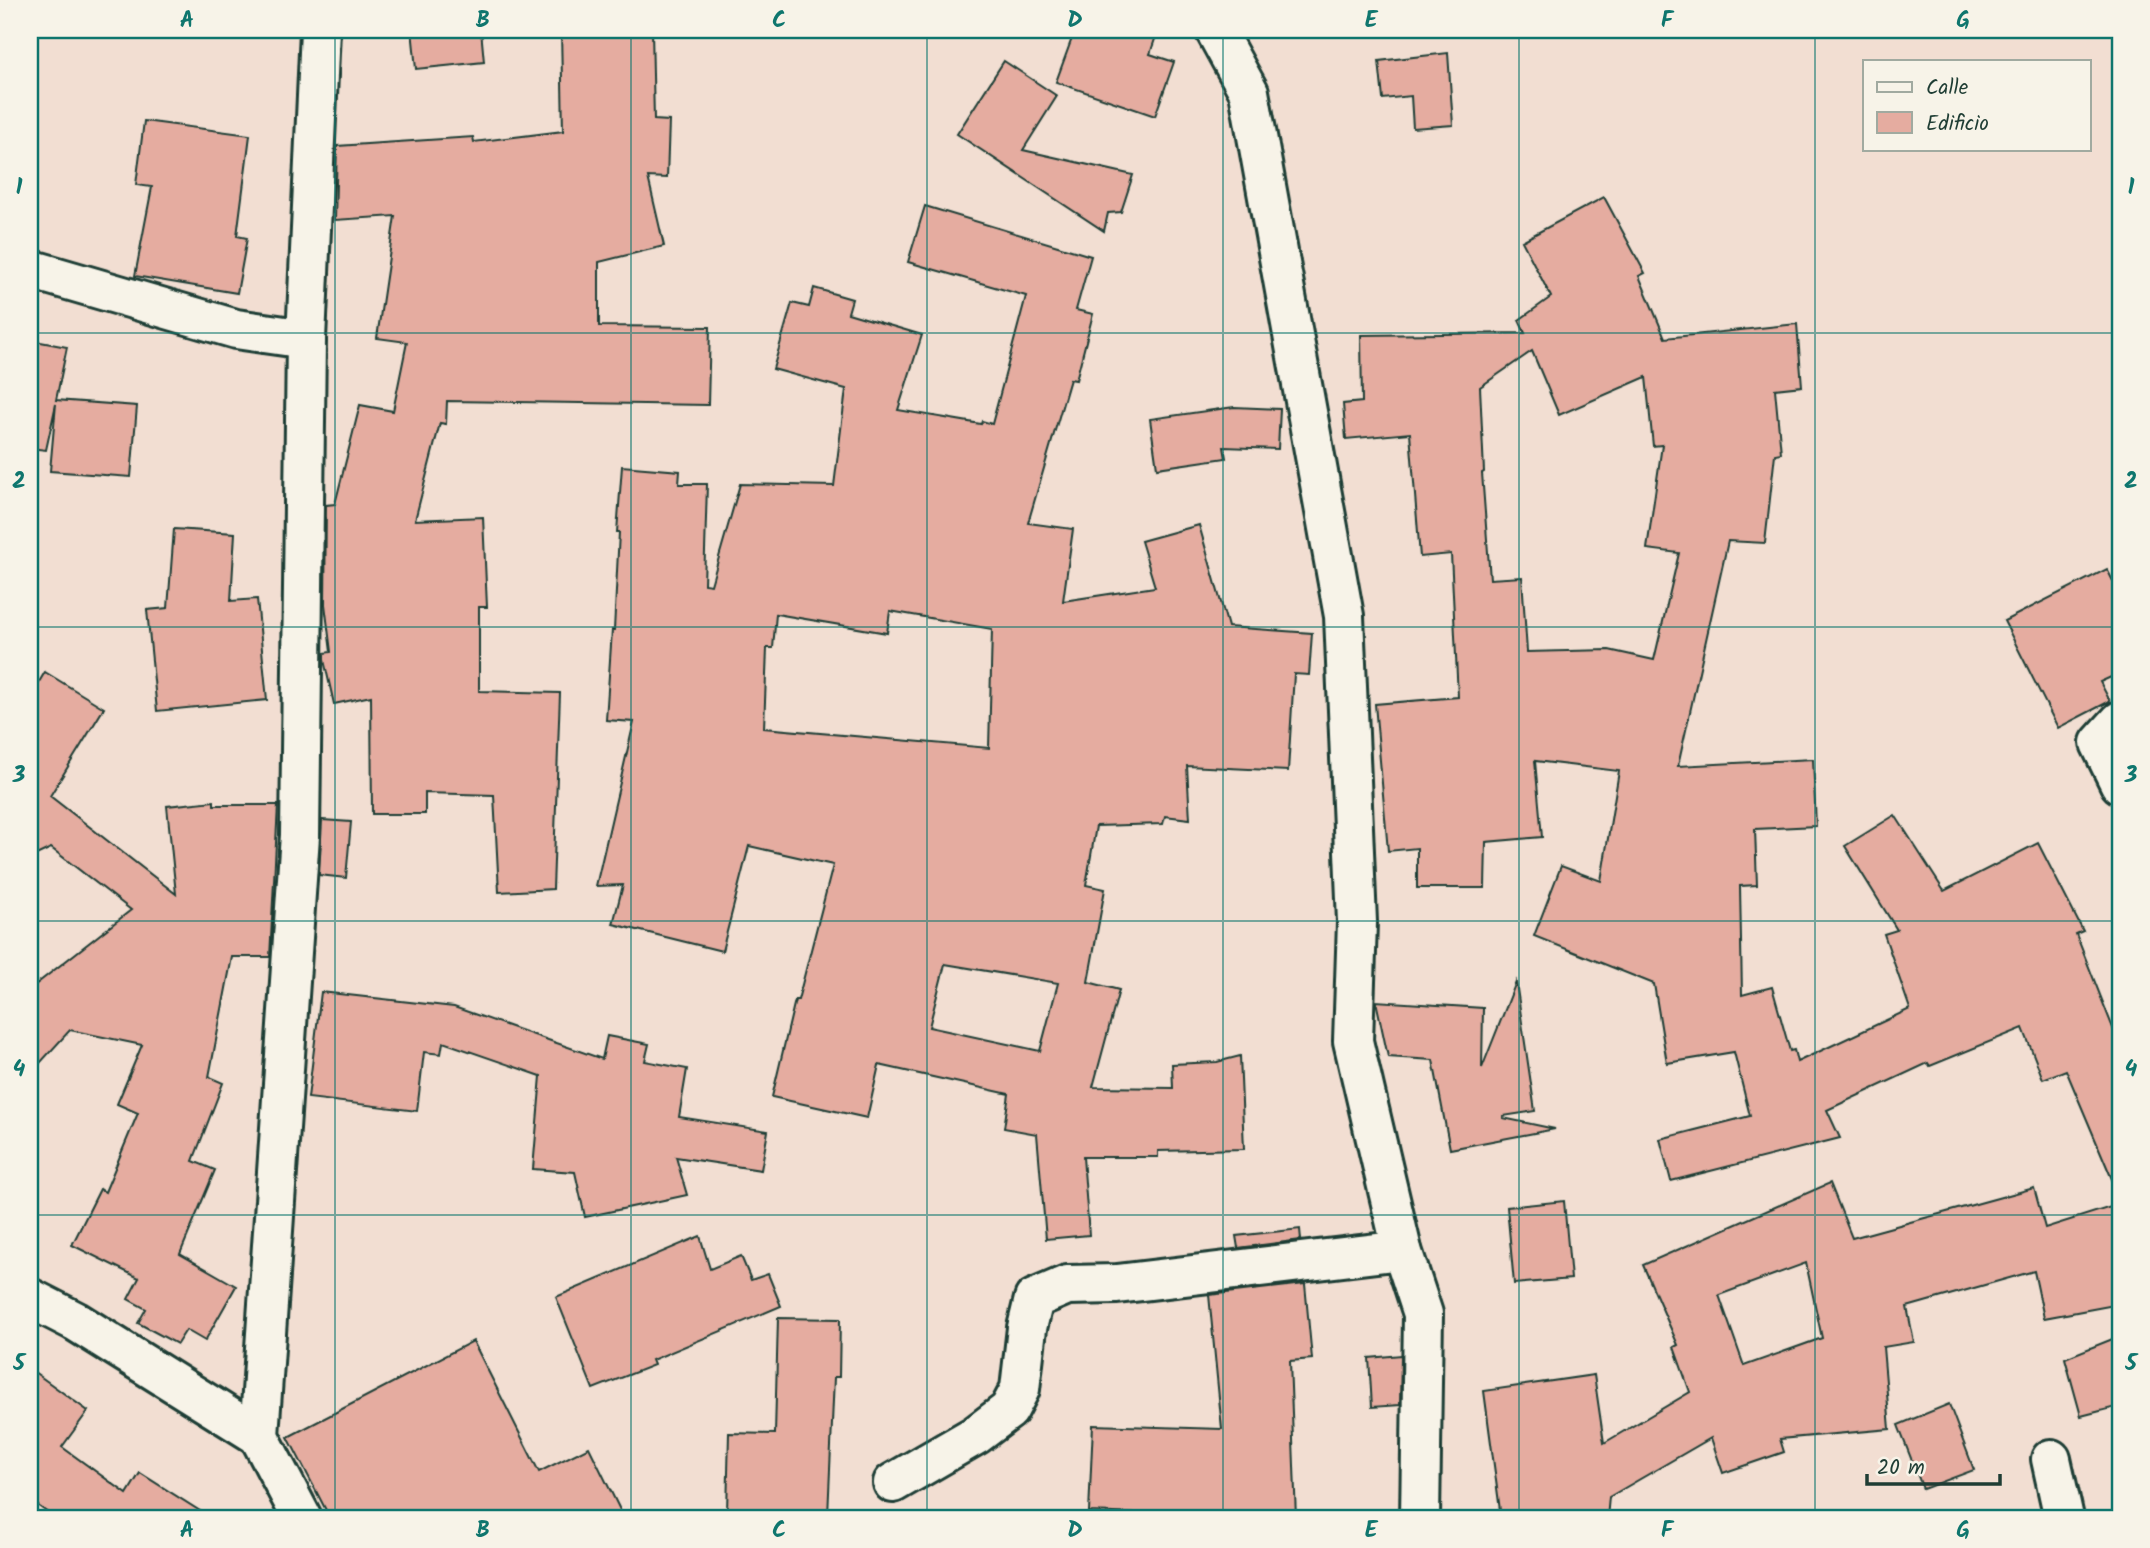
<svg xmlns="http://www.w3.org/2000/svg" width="2150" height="1548" font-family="Kalam,sans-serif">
<rect width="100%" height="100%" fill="#f2ded2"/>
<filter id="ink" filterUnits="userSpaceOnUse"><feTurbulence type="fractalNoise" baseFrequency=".0143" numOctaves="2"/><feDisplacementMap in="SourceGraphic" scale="14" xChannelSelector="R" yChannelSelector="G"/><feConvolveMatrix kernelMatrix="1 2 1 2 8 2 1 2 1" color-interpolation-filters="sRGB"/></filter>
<g filter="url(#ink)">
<g fill="#e5aca0" stroke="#1f3d34" stroke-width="2" fill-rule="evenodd">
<path d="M412 30H481L484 62 416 69Z"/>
<path d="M561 30H652L654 120 669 121 667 178 648 177 664 246 599 262V326L710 327 708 405 447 401 446 424 440 423 415 520 483 517 487 607H479V691L560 693 553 889 499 892 494 795 425 793V814H372L371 696 334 704 324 660V653L331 652 325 604 326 505 335 504 360 405 393 411 407 342 377 338 395 216 335 220 337 146 473 137 474 142 563 131Z"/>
<path d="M1075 30H1158L1150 54 1174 62 1155 116 1056 82Z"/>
<path d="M1448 53 1453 125 1413 128 1411 96 1383 99 1379 61Z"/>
<path d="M1004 61 1057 96 1023 150 1133 175 1121 212 1108 213 1104 231 957 134Z"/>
<path d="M144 121 250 135 237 236 247 238 237 293 135 276 152 187 136 185Z"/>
<path d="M1604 197 1645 273 1639 276 1665 338 1797 324 1802 386 1775 389 1781 453 1775 454 1765 543 1728 541 1678 766 1813 759 1816 826 1755 829 1757 885 1740 886 1742 995 1772 987 1790 1051 1794 1050 1797 1062 1910 1009 1884 934 1897 930 1845 846 1895 815 1944 891 2038 843 2083 931 2076 934 2120 1046V1198L2066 1070 2043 1079 2023 1028 1930 1066 1928 1063 1827 1110 1840 1138 1671 1181 1660 1139 1750 1116 1734 1052 1667 1063 1654 984 1534 936 1561 866 1601 881 1619 771 1535 761 1542 837 1486 842 1485 888H1417V848L1388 851 1375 704 1458 697 1451 554 1420 557 1410 433 1346 439 1343 404 1362 402 1361 335 1525 333 1519 320 1551 297 1522 241ZM1532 351 1559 415 1646 377 1653 446 1662 445 1647 549 1679 553 1654 660 1609 650 1527 652 1522 577 1490 579 1482 473 1484 472 1480 387Z"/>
<path d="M925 206 1091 256 1076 310 1093 314 1076 380 1070 379 1028 523 1073 529 1063 601 1155 587 1141 541 1199 525 1228 627 1312 633 1309 675 1294 674 1288 771 1187 766 1190 819 1165 816 1163 824 1096 826 1086 885 1105 889 1088 982 1119 990 1093 1087 1173 1088 1172 1064 1217 1062 1240 1056 1244 1149 1158 1151V1157H1083L1089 1235 1046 1239 1037 1134 1004 1128 1009 1094 879 1065 867 1118 772 1097 795 1000H798L833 865 749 846 722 951 613 924 623 885 596 886 634 722 606 720 612 630H614L619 532H617L622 466 680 471 679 484H707L704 584 711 585 740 484 834 486 846 389 773 369 792 303 809 307 814 288 852 299 848 313 922 335 898 410 981 424 982 421 992 424 1026 296 908 262ZM890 611 992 629 989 748 764 728 767 648H773L776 614 887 633ZM945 964 1058 983 1040 1051 929 1027Z"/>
<path d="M30 340 67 347 56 400 137 406 131 477 50 471 56 404 46 450 30 448Z"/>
<path d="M1234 407 1280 409 1278 449 1224 447 1226 458 1157 468 1150 419Z"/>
<path d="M174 529 235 533 231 601 257 599 267 700 157 711 147 610 168 608Z"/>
<path d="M2107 569 2120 595V673L2100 682 2110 701 2058 728 2004 621Z"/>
<path d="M45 672 104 708 50 796 176 894 167 806 214 801V805H278L270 957H232L209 1077 223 1083 193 1161 215 1170 180 1254 236 1286 205 1341 186 1330 177 1344 138 1323 146 1309 128 1299 139 1278 72 1245 100 1189 105 1192 138 1113 117 1104 142 1045 70 1030 30 1074V989L131 910 51 848 30 858V697Z"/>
<path d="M322 820 351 822 346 878 319 875Z"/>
<path d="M1516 982 1535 1111 1503 1116V1118L1555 1129 1450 1149 1433 1060 1388 1057 1376 1001 1483 1008 1482 1068Z"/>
<path d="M321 992 454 1007 602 1059 607 1036 649 1044 645 1061 687 1069 679 1117 768 1131 761 1170 676 1157 687 1195 585 1217 575 1172 533 1169 541 1076 443 1042 441 1054 424 1052 417 1111 308 1098Z"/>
<path d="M1830 1183 1852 1238 2034 1188 2045 1228 2120 1204V1304L2044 1318 2034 1271 1907 1307 1914 1342 1883 1347 1890 1429 1780 1439 1784 1452 1723 1473 1711 1438 1609 1497 1607 1518H1501L1484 1391 1594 1375 1604 1443 1690 1392 1674 1347 1678 1345 1643 1265ZM1806 1263 1822 1338 1744 1366 1719 1295Z"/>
<path d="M1564 1201 1571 1279 1514 1284 1507 1207Z"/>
<path d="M1300 1229 1301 1240 1238 1248 1236 1236Z"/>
<path d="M700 1236 710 1269 741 1256 751 1280 768 1274 781 1306 652 1360 654 1365 593 1389 556 1297Z"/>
<path d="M1305 1284 1312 1359 1290 1361 1296 1518H1189V1516L1089 1512 1093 1425 1222 1429 1209 1295Z"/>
<path d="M778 1318 840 1319 839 1377H834L828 1516 727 1512 729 1433 775 1434Z"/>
<path d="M2120 1336V1406L2081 1416 2065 1358Z"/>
<path d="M473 1341 539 1472 589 1447 624 1518H330L288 1437Z"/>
<path d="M1401 1355 1400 1405 1372 1407 1369 1358Z"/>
<path d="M30 1369 88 1411 62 1447 127 1494 140 1473 211 1518H55L30 1500Z"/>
<path d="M1949 1404 1974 1470 1923 1489 1898 1425Z"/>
</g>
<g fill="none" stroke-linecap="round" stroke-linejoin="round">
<g stroke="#1f3d34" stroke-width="44">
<g id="minor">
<path d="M1215 30 1249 92 1344 616 1357 922 1353 1041 1402 1250 1423 1314 1420 1518"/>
<path d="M30 269 236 329 306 339"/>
<path d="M2120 721 2100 743 2120 784"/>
<path d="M30 1298 75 1321 259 1436"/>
<path d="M2051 1459 2064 1518"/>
<path d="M893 1483 976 1435 1009 1410 1020 1389 1027 1328 1034 1299 1067 1285 1117 1284 1402 1250"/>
<path d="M302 1518 259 1436 300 835 306 339 320 30"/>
</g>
</g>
<use href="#minor" stroke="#f7f3e8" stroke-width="38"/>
</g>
</g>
<path fill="none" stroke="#0f766e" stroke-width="2" stroke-opacity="0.55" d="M335 30V1518M631 30V1518M927 30V1518M1223 30V1518M1519 30V1518M1815 30V1518M30 333H2120M30 627H2120M30 921H2120M30 1215H2120"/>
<rect width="2150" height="1548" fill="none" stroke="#f7f3e8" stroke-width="77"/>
<rect x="1863" y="60" width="228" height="91" fill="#f7f3e8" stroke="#a1aaa0" stroke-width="2"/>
<rect x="1877" y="82" width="35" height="10" fill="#f7f3e8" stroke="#a1aaa0" stroke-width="2"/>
<text x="1926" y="94" font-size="21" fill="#1f3d34">Calle</text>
<rect x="1877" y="112" width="35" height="21" fill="#e5aca0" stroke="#a1aaa0" stroke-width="2"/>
<text x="1926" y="130" font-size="21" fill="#1f3d34">Edificio</text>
<path d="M1867 1474v10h133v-10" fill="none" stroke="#1f3d34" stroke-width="3.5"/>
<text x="1877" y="1474" font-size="21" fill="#1f3d34" stroke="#f7f3e8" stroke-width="5" paint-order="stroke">20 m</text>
<rect x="38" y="38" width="2074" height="1472" fill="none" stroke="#0f766e" stroke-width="2.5"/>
<g font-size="23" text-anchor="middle" font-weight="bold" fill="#0f766e">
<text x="187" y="27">A</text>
<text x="483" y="27">B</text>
<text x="779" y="27">C</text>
<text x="1075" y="27">D</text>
<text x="1371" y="27">E</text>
<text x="1667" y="27">F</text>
<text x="1963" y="27">G</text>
<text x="19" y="194">1</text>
<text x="2131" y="194">1</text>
<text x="19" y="488">2</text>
<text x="2131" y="488">2</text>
<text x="19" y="782">3</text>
<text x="2131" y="782">3</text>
<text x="19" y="1076">4</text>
<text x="2131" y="1076">4</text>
<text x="19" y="1370">5</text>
<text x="2131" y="1370">5</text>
<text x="187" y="1537">A</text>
<text x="483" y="1537">B</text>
<text x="779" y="1537">C</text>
<text x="1075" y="1537">D</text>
<text x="1371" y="1537">E</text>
<text x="1667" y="1537">F</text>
<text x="1963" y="1537">G</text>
</g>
</svg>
